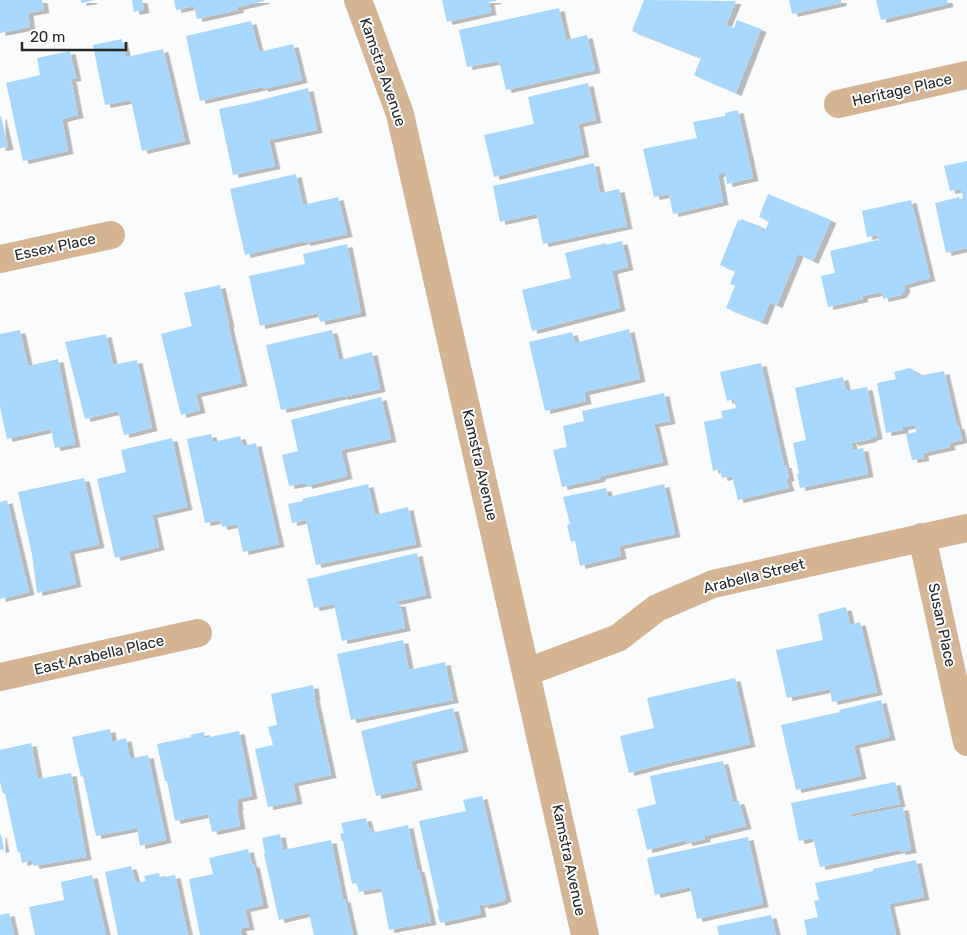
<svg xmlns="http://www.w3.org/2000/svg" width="967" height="935" font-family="Rubik,sans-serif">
<defs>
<filter id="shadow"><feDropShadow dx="5.5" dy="3" stdDeviation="0" flood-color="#0004"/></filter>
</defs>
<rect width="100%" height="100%" fill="#fafbfc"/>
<g fill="#a7d7fc" filter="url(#shadow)">
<path d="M0 0H42L44 10 28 13 30 27 0 33Z"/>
<path d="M81 0H92V1L81 3Z"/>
<path d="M132 0H142L144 10 134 12Z"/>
<path d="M174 0H264V1L238 7V10L197 19 194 6 176 10Z"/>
<path d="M442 0H496V1L489 2 491 12 447 22Z"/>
<path d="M644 0 736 1 726 25 734 28 737 20 761 29 736 93 694 75 701 58 632 31Z"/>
<path d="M789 0H841V3L792 14Z"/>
<path d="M876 0H947L948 4 881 20Z"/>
<path d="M559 8 566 40 587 35 595 70 506 90 499 61 467 67 459 30Z"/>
<path d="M251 21 259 52 293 44 302 80 263 89 262 87 200 101 186 36Z"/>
<path d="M122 39 126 57 163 49 185 141 142 151 131 100 105 105 93 45Z"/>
<path d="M70 51 76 78 71 79 78 115 62 119 68 151 23 161 6 83 40 75 37 58Z"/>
<path d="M588 83 596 120 578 124 584 154 494 177 484 135 534 124 528 97Z"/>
<path d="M308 88 317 130 269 140 275 166 233 175 219 109 253 102Z"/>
<path d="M738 110 753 178 727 184 725 172 718 174 723 202 673 214 669 194 654 197 643 149 697 138 693 122 725 116V113Z"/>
<path d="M1 116 8 147 0 148V117Z"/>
<path d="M967 161V248L946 253 935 203 959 197 960 199 963 198 961 189 950 191 944 166Z"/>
<path d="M594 163 600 193 619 189 627 226 543 244 537 214 500 222 493 186Z"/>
<path d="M296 174 303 205 338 197 347 234 305 243V241L245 255 230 189Z"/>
<path d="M768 194 831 220 813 261 798 254 777 305 770 302 762 322 726 308 735 286 730 284 735 271 720 265 738 220 740 221 741 219 762 227 761 230 765 231 769 221 759 217Z"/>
<path d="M911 200 930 278 904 285 905 289 901 295 883 299 882 292 862 296 863 299 828 307 821 276 835 273 830 251 877 240 879 241 877 235 867 237 862 211Z"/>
<path d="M622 241 628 267 612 271 620 308 532 331 522 290 571 278 565 253 606 243V245Z"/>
<path d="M347 244 361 313 320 322 318 313 260 326 249 276 305 264 303 254Z"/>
<path d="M220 285 229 324 228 325 242 383 196 394 200 410 181 415 161 334 192 326 184 293Z"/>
<path d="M629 329 640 379 584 392 586 401 545 411 529 342 572 332 575 343Z"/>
<path d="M20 330 28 366 58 359 75 444 55 448 51 429 7 439 0 407V334Z"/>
<path d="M332 330 339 360 372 352 380 389 343 397V396L281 410 266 345Z"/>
<path d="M106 334 113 365 137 360 152 428 124 435 118 411 85 419 65 342Z"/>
<path d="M761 363 784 465H786L789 478 786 479 789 488 738 500 732 476 722 478 720 469 713 471 704 422 723 418 721 411 736 408 734 399 727 401 720 372Z"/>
<path d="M910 368 918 373V376L944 371 957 427 959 426 962 440 949 443 950 447 923 453 924 458 912 460 906 434 916 432 915 425 903 427V430L886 433 877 383 896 379 894 372Z"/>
<path d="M843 377 846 391 867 387 877 436 871 438V439L853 443 852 441H851L853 450 863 448 868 474 800 488 797 474 799 473 793 443 806 440 795 388Z"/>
<path d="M664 393 670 421 654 424 663 462 601 476 599 479 562 487 553 450 567 447 563 426 584 421 582 411Z"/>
<path d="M381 397 391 439 341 450 347 476 306 486V483L289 486 282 455 298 451 291 420Z"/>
<path d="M211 434 213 442 240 436 243 446 256 443 279 544 243 552 237 524 222 527 220 520 205 523 187 439Z"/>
<path d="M172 438 187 507 152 515 159 547 115 558 97 479 126 472 121 450Z"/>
<path d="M84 478 99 545 69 551 76 584 37 593 32 554 18 492Z"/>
<path d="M368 484 375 515 408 507 416 544 316 565 306 520 292 523 288 504 303 501 302 499Z"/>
<path d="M664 484 675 534 619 546 621 556 580 566 575 541 571 542 567 525 570 524 563 497 606 488 608 497Z"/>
<path d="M7 500 29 592 0 599V502Z"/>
<path d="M417 553 426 595 395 602 396 604 400 603 405 628 342 641 334 604 314 608 307 579Z"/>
<path d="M846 607 850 625 860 622 877 692 832 702 830 689 787 698 776 650 823 640 818 614Z"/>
<path d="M403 640 409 670 445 662 453 700 351 720 337 654Z"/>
<path d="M735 678 750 744 663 764 629 773 620 736 654 728 647 698Z"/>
<path d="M313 685 315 697H314L331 775 293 783 297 801 268 807 255 749 273 745 268 727 277 725 271 694Z"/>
<path d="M881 700 890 737 854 745 861 776 796 790 781 725 840 712 839 710Z"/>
<path d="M453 708 463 749 411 761 417 787 376 796 361 731Z"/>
<path d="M110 729 112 742 126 738 130 759 148 755 166 840 140 846 137 828 96 836 83 776 81 777 72 737Z"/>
<path d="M239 731 252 796 237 799 238 808H237L240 826 212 832 208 814 175 821 167 781H165L157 744 191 737 190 735 204 732 205 738Z"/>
<path d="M31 743 38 779 71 773 86 857 34 866 32 860 22 863 20 852 18 853 5 793 3 794 0 782V750Z"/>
<path d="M723 761 733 802 739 801 746 826 705 836V839L687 843 686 840 647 850 637 809 656 804 650 776Z"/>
<path d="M895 782 900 804 850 814 851 817 903 807 911 850 900 852V850L820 867 813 838 799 841 791 803Z"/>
<path d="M482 796 506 899 502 900 503 901 483 906V904L479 905 481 914 440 923 437 910 439 909 419 821 466 811 463 800Z"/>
<path d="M366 818 369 829 371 828 372 833 408 825 417 869H419L431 922 389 930 381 888 359 892 357 883 352 884 343 841H342L340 834 344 833 341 823Z"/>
<path d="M1 834 4 849 0 850V835Z"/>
<path d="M280 834 283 850 331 840 343 900 345 899 353 935H314L309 913 279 920 264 854 265 853 262 838Z"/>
<path d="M748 837 763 904 697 919 690 887 655 895 647 858Z"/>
<path d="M248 849 252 865 254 864 263 905 245 909 249 927 241 928 242 935H200L189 879 213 874 209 858Z"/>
<path d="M916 860 924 897 889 904 896 935H807L804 920 818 917 814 901 819 900 815 883 873 871V869Z"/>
<path d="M131 866 136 883 146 881 144 876 159 873 160 878 175 875 188 935H118L105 872Z"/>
<path d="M92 875 106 935H35L29 907 64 900 61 882Z"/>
<path d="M9 913 14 935H0V915Z"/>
<path d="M771 915 776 935H719L717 926Z"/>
</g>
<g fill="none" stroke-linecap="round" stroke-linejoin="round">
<g stroke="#d5b493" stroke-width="28">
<path d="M358 0 400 114 585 935"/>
<path d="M838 104 967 75"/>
<path d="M0 259 111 235"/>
<path d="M922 537 967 742"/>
<path d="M527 672 618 638 657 608 713 584 967 528"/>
<path d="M0 677 198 633"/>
</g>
</g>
<g text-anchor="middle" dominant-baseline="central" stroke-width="4" stroke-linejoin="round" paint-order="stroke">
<g font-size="15" fill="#252626" stroke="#fff">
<text transform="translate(383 72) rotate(71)">Kamstra Avenue</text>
<text transform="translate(902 90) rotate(-13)">Heritage Place</text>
<text transform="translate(55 247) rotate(-12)">Essex Place</text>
<text transform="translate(480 465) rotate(77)">Kamstra Avenue</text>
<text transform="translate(754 576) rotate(-14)">Arabella Street</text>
<text transform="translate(942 625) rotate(78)">Susan Place</text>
<text transform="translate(99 655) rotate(-13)">East Arabella Place</text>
<text transform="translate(569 860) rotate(78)">Kamstra Avenue</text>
</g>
</g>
<path d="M22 42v8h104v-8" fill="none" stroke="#252626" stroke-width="2.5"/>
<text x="30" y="42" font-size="15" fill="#252626" stroke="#ffffff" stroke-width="4" paint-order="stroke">20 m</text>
</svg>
